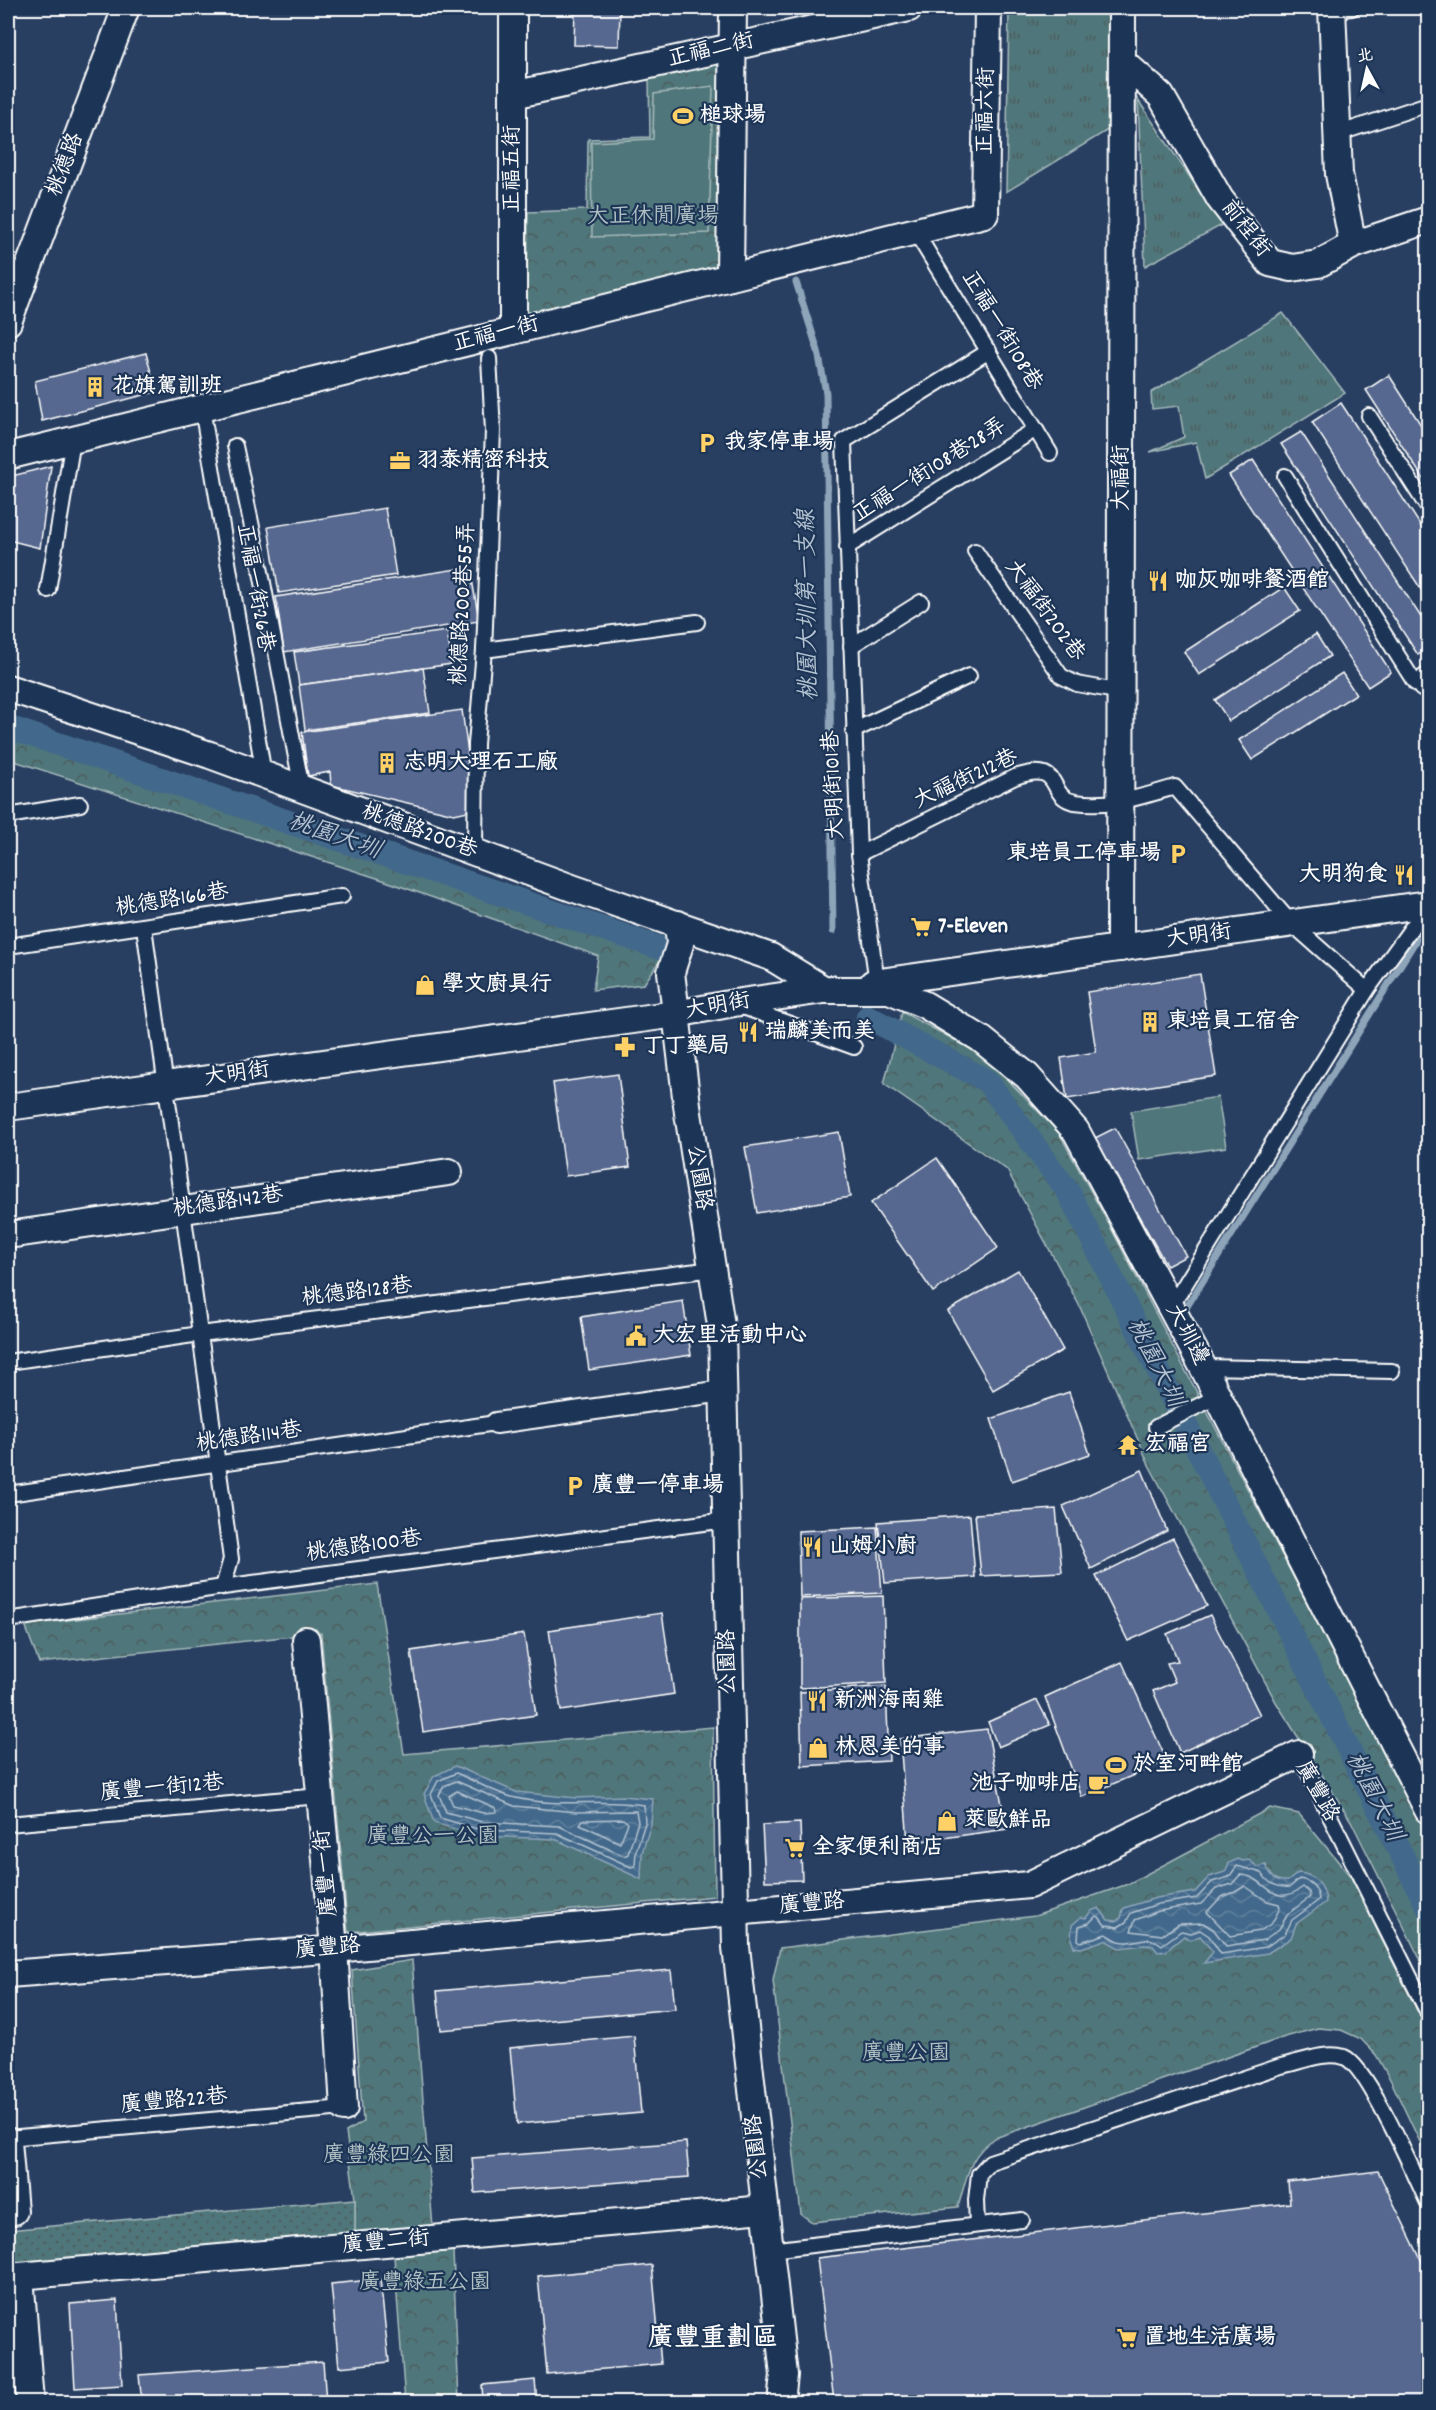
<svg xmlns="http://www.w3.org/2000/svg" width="1436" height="2410" font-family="Dekko,'LXGW WenKai TC',sans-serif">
<defs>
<pattern id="grass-tufts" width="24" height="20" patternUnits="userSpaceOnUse" patternTransform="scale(1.5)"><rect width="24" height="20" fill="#4f767a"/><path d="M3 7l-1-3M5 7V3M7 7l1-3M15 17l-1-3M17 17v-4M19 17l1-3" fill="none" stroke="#4d5d5e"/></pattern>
<pattern id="park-crowns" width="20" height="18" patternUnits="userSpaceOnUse" patternTransform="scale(1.5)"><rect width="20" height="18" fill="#4f767a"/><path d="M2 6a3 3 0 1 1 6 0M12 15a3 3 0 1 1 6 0" fill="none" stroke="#4d5d5e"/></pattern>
<pattern id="garden-dots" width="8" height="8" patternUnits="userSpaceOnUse" patternTransform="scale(1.5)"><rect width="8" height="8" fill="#4f767a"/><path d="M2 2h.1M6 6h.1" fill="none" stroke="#4d5d5e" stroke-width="1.8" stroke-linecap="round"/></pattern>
<pattern id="water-waves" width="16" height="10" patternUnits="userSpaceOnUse" patternTransform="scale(1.5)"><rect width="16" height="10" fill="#43698b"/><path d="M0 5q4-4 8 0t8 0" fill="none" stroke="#5f809c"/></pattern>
</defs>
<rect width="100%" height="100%" fill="#283f62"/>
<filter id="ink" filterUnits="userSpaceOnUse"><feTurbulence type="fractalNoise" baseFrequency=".0167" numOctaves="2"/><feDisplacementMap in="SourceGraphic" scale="12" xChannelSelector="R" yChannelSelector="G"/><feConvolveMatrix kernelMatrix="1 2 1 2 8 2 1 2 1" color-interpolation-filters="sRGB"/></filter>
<g filter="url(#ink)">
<g fill="url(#grass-tufts)" stroke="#a7babc" stroke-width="1.5">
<path d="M1022 8H1104L1112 11 1111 128 1006 192 1009 10Z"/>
<path d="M1138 100 1222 225 1145 266Z"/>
<path d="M1283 313 1345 393 1205 479 1196 442 1150 452 1184 437 1179 406 1152 409 1151 393Z"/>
</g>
<g fill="url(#park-crowns)" stroke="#a7babc" stroke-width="1.5">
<path d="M724 60 718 269 527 317 528 212 587 210 588 139 650 137 649 77Z"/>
<path d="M8 736 663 956 644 984 593 990 598 956 380 879 8 759Z"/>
<path d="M902 1012 985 1056 1059 1133 1113 1232 1428 1834V1975L1351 1821 1276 1702 1149 1465 1079 1305 1007 1170 884 1084Z"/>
<path d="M377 1584 404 1754 713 1727 715 1896 348 1932 321 1633 39 1663 25 1625Z"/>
<path d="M1270 1808 1299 1814 1351 1877 1428 2033V2159L1391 2081 1376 2055 1361 2039 1341 2030 1318 2028 1285 2037 995 2138C968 2156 967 2178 958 2207L812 2222 801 2214 773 1980 780 1948 1035 1916 1128 1884Z"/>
<path d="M412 1960 433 2228 355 2235V2199L346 2132 363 2122 352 1970Z"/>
<path d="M453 2251 459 2402H405L394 2256Z"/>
</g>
<path fill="url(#garden-dots)" stroke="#a7babc" stroke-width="1.5" d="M355 2199V2235L8 2264V2230Z"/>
<g fill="#4f767a" stroke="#a7babc" stroke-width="1.5">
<path d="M713 86 709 233 592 237 591 142 653 139 654 94Z"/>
<path d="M1218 1097 1226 1147 1139 1160 1131 1111Z"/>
</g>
<g fill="url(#water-waves)" stroke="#8ea5b9" stroke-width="1.5">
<path d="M455 1766 516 1792 576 1798 623 1796 653 1799 651 1824 642 1853 641 1879 555 1839 480 1836 434 1823 424 1794 434 1776Z"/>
<path d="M1238 1859 1243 1861 1249 1860 1258 1867 1266 1865C1271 1877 1276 1882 1288 1881L1298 1873C1314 1874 1325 1885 1326 1902L1296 1924 1291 1938 1268 1953 1204 1963 1213 1952 1200 1936 1191 1940 1184 1936 1166 1951 1158 1952 1153 1946 1144 1945 1119 1948 1105 1940 1081 1948 1074 1947 1071 1939 1072 1925 1081 1917 1086 1918 1091 1911 1099 1908 1108 1920 1116 1921 1121 1918 1123 1909 1127 1907 1156 1898 1195 1892 1209 1877 1225 1872 1229 1863Z"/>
</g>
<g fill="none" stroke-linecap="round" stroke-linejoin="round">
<g stroke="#b4c3d1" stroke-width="1.5">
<path d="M456 1773C475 1781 496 1794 516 1798 558 1808 602 1798 644 1805L645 1823 636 1851 635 1866 631 1867 557 1833 481 1830 440 1818 431 1794 438 1781Z"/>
<path d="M456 1781 514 1806 576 1812 636 1811 638 1822 628 1854 624 1856 559 1826 482 1822 446 1812 439 1795 444 1786Z"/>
<path d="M457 1791 496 1808 497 1812 483 1813 453 1805 449 1796Z"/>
<path d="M623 1819 628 1823 620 1843 580 1824 583 1820Z"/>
<path d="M1237 1866 1262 1873C1268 1884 1278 1888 1290 1887L1299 1879C1311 1880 1318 1888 1319 1900L1292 1920 1285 1934 1266 1947 1221 1954 1209 1936 1200 1930 1191 1933 1181 1931 1162 1945C1145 1932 1134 1946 1119 1941 1115 1940 1110 1936 1106 1934L1081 1942 1078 1940 1079 1926 1089 1923 1096 1916 1099 1917 1105 1925 1118 1927 1126 1922 1131 1913 1158 1904 1197 1898 1212 1882 1229 1877Z"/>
<path d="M1240 1875C1267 1875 1271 1911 1303 1887L1309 1892 1310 1897 1288 1914 1279 1929 1264 1940 1226 1946 1214 1930 1203 1923 1179 1924 1162 1935 1131 1931 1135 1920 1159 1911 1201 1904 1216 1889 1232 1884Z"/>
<path d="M1245 1886 1267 1901 1279 1904 1280 1908 1272 1923 1260 1931 1230 1936 1207 1912 1221 1897 1235 1892Z"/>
</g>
<g stroke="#8ea5b9" stroke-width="7">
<path d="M796 282 818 351 826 393 833 931"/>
<path d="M1181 1316 1428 921"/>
<path d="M1153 1361 1160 1350"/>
</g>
<g stroke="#43698b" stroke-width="24">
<path d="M8 727 660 948"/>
<path d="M868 1017 987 1081 1069 1193 1428 1907"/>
</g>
</g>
<g fill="#56688f" stroke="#fff" stroke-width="1.5">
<path d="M575 8H620L619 46 574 45Z"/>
<path d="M146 353 156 392 42 421 35 381Z"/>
<path d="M1389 375 1428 436V486L1366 390Z"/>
<path d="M1341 403 1428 537V600L1312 422Z"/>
<path d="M1301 432 1428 628V648L1418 655 1281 444Z"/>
<path d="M1253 460 1391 672 1368 687 1229 475Z"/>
<path d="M51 466 40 548 8 540V477Z"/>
<path d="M385 508 396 575 279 593 268 527Z"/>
<path d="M470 567 479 621 284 652 276 597Z"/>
<path d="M1284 587 1300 611 1199 675 1184 652Z"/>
<path d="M447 631 452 664 299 685 294 652Z"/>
<path d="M1316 634 1330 656 1229 721 1215 700Z"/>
<path d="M423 668 430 713 305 730 299 685Z"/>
<path d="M1342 673 1356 694 1252 760 1239 740Z"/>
<path d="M462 710 468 753V811L454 814 331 785 330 772 308 776 302 732Z"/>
<path d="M1200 974 1216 1076 1067 1099 1061 1058 1096 1052 1087 992Z"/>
<path d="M618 1074 630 1167 566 1176 553 1083Z"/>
<path d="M1115 1128 1186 1256 1167 1266 1095 1138Z"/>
<path d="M839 1132 850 1197 757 1213 745 1147Z"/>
<path d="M937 1158 998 1248 933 1292 871 1203Z"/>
<path d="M1018 1270 1063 1350 993 1390 948 1311Z"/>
<path d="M683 1301 691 1355 589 1370 581 1317Z"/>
<path d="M1069 1392 1090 1454 1012 1481 991 1419Z"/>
<path d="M1142 1470 1167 1531 1091 1569 1063 1506Z"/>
<path d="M1056 1509 1062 1572 981 1576 975 1514Z"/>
<path d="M970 1515 975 1577 885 1583 878 1522Z"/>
<path d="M877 1527 882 1593 800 1597 798 1531Z"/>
<path d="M1173 1538 1207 1606 1128 1641 1096 1576Z"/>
<path d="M883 1596 886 1683 800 1688V1599Z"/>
<path d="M662 1613 674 1694 561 1711 549 1630Z"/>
<path d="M1210 1615 1260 1715 1180 1753 1153 1691 1175 1682 1167 1663 1178 1661 1167 1634Z"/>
<path d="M524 1634 536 1715 423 1732 411 1651Z"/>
<path d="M1122 1662 1167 1761 1082 1797 1045 1697Z"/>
<path d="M886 1686 889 1761 802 1766 800 1692Z"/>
<path d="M1037 1700 1050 1725 998 1747 988 1722Z"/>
<path d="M987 1729 1007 1829 908 1843 900 1739Z"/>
<path d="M800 1823 802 1880 765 1881 762 1825Z"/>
<path d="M671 1970 675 2009 441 2030 437 1991Z"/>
<path d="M634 2036 641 2113 517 2124 510 2048Z"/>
<path d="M686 2142 689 2177 475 2193 472 2158Z"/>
<path d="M1378 2171 1428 2274V2402H834L817 2258 1290 2203 1288 2182Z"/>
<path d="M652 2265 661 2364 547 2374 538 2276Z"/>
<path d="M380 2279 389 2362 339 2367 331 2284Z"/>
<path d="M117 2300 122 2385 75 2388 70 2304Z"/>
<path d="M323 2362 326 2402H142L139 2375Z"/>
<path d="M535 2380 537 2402H483L482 2385Z"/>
</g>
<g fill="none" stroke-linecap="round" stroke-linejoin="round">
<g stroke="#fff" stroke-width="18">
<g id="service">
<path d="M1332 10 1352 8"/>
<path d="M1337 134 1428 104"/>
<path d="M915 231 1050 453"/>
<path d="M8 270 27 269"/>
<path d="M202 408 264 775"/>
<path d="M1369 416 1428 508"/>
<path d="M235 446 257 551 302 789"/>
<path d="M1285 476 1415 683 1425 684"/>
<path d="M847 547 1036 429"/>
<path d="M975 551 1061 676 1077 684 1122 692"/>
<path d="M48 590 73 440"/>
<path d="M851 646 921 602"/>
<path d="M484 650 697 622"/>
<path d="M853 731 969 676"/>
<path d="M8 816 80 804"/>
<path d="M475 853 476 744 484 650 493 431 489 358"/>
<path d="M859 854 1015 777C1066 760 1045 797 1075 802 1110 807 1141 797 1175 787L1291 923 1367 990"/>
<path d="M144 927 231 1559 223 1587"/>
<path d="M8 946 342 896"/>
<path d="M877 983 859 854 844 441 989 351"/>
<path d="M743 1007 854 1047"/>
<path d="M1171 1307 1367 990 1428 905"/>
<path d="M8 1362 200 1334 713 1269"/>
<path d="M1203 1367 1392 1371"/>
<path d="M1156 1427 1218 1396"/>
<path d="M8 1494 496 1423"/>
<path d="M8 1620 223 1587 726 1520"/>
<path d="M1299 1754 1428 2013"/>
<path d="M8 1824 320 1796"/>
<path d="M8 2138 344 2108"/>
<path d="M977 2225 976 2200 979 2174 990 2162 1281 2066C1300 2062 1326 2051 1344 2057 1368 2066 1415 2176 1428 2203"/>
<path d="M770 2250 1022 2220"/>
</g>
</g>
<g stroke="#fff" stroke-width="24">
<path id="pedestrian" d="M496 1423 723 1391"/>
</g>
<g stroke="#fff" stroke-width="30">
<g id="minor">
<path d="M1332 8 1339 174 1353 245"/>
<path d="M1122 61 1161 96 1220 199 1270 263 1292 268 1318 264 1353 245 1428 220"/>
<path d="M513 95 909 8"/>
<path d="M730 277 733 8"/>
<path d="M8 322 126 8"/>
<path d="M513 331V8"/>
<path d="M8 456 985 214 988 8"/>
<path d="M1425 684 1428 681"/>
<path d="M8 688 210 755 572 888 771 957 825 990H889L925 1005 981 1039 1027 1076 1076 1131 1203 1367 1428 1810"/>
<path d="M678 924 680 944 671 972 688 1113 722 1332 736 1947 784 2375 781 2402"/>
<path d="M1120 948 1122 8"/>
<path d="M873 983 1428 904"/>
<path d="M8 1107 676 1014 734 1003 831 989"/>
<path d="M8 1235 449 1172"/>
<path d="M306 1640 334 1948 344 2108"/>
<path d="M8 1974 313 1951 1029 1885 1299 1754"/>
<path d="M8 2141 14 2211 8 2212"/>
<path d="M20 2276 30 2402"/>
<path d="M8 2277 764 2209"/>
</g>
</g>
<use href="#service" stroke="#1d3557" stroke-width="14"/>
<use href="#pedestrian" stroke="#1d3557" stroke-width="20"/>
<use href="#minor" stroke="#1d3557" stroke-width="26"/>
</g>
</g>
<defs>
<g id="stadium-bare" transform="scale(1.62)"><path d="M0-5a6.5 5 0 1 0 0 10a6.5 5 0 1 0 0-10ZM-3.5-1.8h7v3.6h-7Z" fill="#ffd166" stroke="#1d3557" stroke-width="2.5" paint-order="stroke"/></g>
<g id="building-bare" transform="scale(1.62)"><path d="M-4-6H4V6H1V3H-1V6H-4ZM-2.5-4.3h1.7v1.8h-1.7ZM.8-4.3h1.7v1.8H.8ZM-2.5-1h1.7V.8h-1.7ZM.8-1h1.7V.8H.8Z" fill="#ffd166" stroke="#1d3557" stroke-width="2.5" paint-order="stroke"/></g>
<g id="parking-bare" transform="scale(1.62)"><path d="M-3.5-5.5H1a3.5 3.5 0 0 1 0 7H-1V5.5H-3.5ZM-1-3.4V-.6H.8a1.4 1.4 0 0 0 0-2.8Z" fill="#ffd166" stroke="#1d3557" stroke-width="2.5" paint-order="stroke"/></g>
<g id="office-bare" transform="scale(1.62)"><path d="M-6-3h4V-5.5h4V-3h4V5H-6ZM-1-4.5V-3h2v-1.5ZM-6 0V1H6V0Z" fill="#ffd166" stroke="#1d3557" stroke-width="2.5" paint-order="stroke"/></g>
<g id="restaurant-bare" transform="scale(1.62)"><path d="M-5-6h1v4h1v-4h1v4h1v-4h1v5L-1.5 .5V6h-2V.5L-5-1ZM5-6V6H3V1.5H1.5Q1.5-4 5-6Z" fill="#ffd166" stroke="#1d3557" stroke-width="2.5" paint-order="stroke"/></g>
<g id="supermarket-bare" transform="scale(1.62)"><path d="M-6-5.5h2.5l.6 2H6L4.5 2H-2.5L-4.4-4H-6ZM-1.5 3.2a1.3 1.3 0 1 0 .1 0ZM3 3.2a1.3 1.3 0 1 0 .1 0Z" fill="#ffd166" stroke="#1d3557" stroke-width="2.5" paint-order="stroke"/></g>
<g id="shop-bare" transform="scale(1.62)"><path d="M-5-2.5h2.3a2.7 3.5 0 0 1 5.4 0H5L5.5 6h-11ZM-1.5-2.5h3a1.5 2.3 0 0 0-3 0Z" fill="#ffd166" stroke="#1d3557" stroke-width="2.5" paint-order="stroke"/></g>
<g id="pharmacy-bare" transform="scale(1.62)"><path d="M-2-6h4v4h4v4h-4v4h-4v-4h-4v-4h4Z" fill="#ffd166" stroke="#1d3557" stroke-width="2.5" paint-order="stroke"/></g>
<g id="civic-bare" transform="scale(1.62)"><path d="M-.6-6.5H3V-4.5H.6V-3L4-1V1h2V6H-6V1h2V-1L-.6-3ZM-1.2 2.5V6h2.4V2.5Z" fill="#ffd166" stroke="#1d3557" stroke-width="2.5" paint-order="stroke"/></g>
<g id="temple-bare" transform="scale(1.62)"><path d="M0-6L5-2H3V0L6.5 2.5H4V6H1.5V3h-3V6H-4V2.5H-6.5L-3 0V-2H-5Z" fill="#ffd166" stroke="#1d3557" stroke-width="2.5" paint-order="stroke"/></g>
<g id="cafe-bare" transform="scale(1.62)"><path d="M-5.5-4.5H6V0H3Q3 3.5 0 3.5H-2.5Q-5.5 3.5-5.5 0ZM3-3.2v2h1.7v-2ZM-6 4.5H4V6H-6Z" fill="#ffd166" stroke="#1d3557" stroke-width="2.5" paint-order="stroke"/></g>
</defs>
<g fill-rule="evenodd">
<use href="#stadium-bare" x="683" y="116"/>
<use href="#building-bare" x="95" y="387"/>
<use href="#parking-bare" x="707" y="443"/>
<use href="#office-bare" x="400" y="461"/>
<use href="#restaurant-bare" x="1158" y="581"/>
<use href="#building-bare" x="387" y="763"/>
<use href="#parking-bare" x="1178" y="854"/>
<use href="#restaurant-bare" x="1404" y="875"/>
<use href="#supermarket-bare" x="921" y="927"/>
<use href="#shop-bare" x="425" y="985"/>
<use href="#building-bare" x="1150" y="1022"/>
<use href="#restaurant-bare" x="748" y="1032"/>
<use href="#pharmacy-bare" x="625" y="1047"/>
<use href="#civic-bare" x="636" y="1336"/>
<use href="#temple-bare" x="1128" y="1445"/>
<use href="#parking-bare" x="575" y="1486"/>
<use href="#restaurant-bare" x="812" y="1547"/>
<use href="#restaurant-bare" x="817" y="1701"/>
<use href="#shop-bare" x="818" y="1748"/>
<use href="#stadium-bare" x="1116" y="1765"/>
<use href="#cafe-bare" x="1098" y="1784"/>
<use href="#shop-bare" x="947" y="1821"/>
<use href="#supermarket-bare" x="795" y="1848"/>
<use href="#supermarket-bare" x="1127" y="2338"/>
</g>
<g text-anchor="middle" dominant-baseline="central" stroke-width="4.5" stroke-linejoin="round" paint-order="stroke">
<g font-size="22" fill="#fff" stroke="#1d3557">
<text transform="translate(711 51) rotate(-13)">正福二街</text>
<text transform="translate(987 111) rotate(-89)">正福六街</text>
<text transform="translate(66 165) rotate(-69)">桃德路</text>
<text transform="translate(513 169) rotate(-90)">正福五街</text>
<text transform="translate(1245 229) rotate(52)">前程街</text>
<text transform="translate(1001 331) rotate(59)">正福一街108巷</text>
<text transform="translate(496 335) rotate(-14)">正福一街</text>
<text transform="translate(930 471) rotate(-32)">正福一街108巷28弄</text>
<text transform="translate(1122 478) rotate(-90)">大福街</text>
<text transform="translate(254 588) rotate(80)">正福一街26巷</text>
<text transform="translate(464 604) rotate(-87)">桃德路200巷55弄</text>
<text transform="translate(1044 611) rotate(54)">大福街202巷</text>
<text transform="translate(966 780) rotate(-25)">大福街212巷</text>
<text transform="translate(835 785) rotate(-93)">大明街101巷</text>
<text transform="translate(419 832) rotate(20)">桃德路200巷</text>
<text transform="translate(172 901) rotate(-9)">桃德路166巷</text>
<text transform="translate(1199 937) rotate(-8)">大明街</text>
<text transform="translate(718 1007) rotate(-10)">大明街</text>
<text transform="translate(237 1075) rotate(-8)">大明街</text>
<text transform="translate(698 1178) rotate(81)">公園路</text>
<text transform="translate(228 1203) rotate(-8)">桃德路142巷</text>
<text transform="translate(357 1293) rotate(-7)">桃德路128巷</text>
<text transform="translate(1186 1335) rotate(62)">大圳邊</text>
<text transform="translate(249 1438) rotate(-8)">桃德路114巷</text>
<text transform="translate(364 1547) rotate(-8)">桃德路100巷</text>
<text transform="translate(729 1662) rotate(-91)">公園路</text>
<text transform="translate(162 1789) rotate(-5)">廣豐一街12巷</text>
<text transform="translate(1316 1792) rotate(61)">廣豐路</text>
<text transform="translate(327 1873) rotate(-95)">廣豐一街</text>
<text transform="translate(812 1905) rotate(-5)">廣豐路</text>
<text transform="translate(328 1949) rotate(-5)">廣豐路</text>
<text transform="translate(174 2102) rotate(-5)">廣豐路22巷</text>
<text transform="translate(758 2147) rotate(-96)">公園路</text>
<text transform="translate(386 2243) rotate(-5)">廣豐二街</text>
</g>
<g font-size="22" font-weight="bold" fill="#fff" stroke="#1d3557" text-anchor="start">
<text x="700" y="116">槌球場</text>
<text x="112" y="387">花旗駕訓班</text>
<text x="724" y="443">我家停車場</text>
<text x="417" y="461">羽泰精密科技</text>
<text x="1175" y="581">咖灰咖啡餐酒館</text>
<text x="404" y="763">志明大理石工廠</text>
<text x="1161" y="854" text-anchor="end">東培員工停車場</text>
<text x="1387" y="875" text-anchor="end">大明狗食</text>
<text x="938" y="927">7-Eleven</text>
<text x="442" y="985">學文廚具行</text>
<text x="1167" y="1022">東培員工宿舍</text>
<text x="765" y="1032">瑞麟美而美</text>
<text x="642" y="1047">丁丁藥局</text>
<text x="653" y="1336">大宏里活動中心</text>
<text x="1145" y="1445">宏福宮</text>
<text x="592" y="1486">廣豐一停車場</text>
<text x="829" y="1547">山姆小廚</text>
<text x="834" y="1701">新洲海南雞</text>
<text x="835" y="1748">林恩美的事</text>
<text x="1133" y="1765">於室河畔館</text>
<text x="1081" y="1784" text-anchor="end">池子咖啡店</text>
<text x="964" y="1821">萊歐鮮品</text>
<text x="812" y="1848">全家便利商店</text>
<text x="1144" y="2338">置地生活廣場</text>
</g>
<g font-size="22" fill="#b0c1c3" stroke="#1d3557">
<text x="653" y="217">大正休閒廣場</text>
<text x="433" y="1837">廣豐公一公園</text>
<text x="906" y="2054">廣豐公園</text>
<text x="389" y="2156">廣豐綠四公園</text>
<text x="425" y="2283">廣豐綠五公園</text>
</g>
<g font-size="24" font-style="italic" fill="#b4c3d1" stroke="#1d3557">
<text transform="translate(809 605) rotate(-91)">桃園大圳第一支線</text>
<text transform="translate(334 837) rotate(19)">桃園大圳</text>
<text transform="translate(1154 1363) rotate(63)">桃園大圳</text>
<text transform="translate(1373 1797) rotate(63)">桃園大圳</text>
</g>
<g font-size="26" font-weight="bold" fill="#fff" stroke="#1d3557">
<text x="713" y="2339">廣豐重劃區</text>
</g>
</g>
<rect width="1436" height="2410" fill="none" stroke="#1d3557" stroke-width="30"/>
<rect x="15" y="15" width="1406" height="2380" fill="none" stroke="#fff" stroke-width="2" filter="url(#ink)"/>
<g transform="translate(1367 69) rotate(352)" stroke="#1d3557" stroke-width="4.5" paint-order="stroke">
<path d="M0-4.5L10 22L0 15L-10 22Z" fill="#ffffff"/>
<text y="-9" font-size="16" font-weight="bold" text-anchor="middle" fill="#ffffff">北</text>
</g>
</svg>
